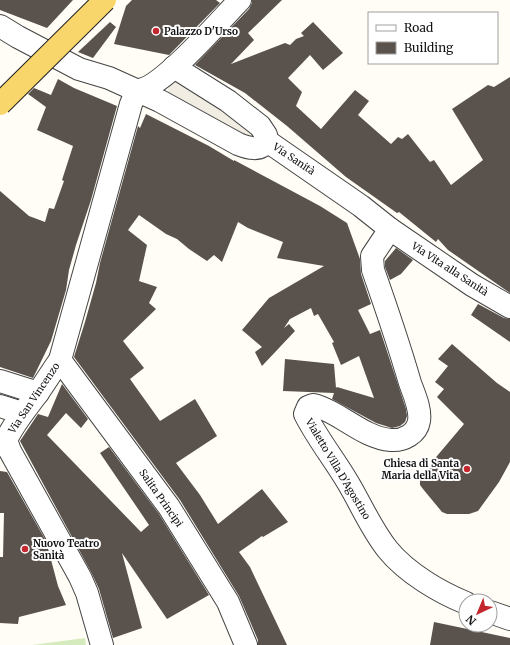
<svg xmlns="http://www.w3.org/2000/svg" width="510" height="645" font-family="Merriweather,serif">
<rect width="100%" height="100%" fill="#fffdf5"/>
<path fill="#d5ebbd" d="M85 638 86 645H32Z"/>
<path fill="#f1ede2" d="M178 79 253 126 255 144 168 96 169 83Z"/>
<g fill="#5a524d">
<path d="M0 0H73L47 28 0 10Z"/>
<path d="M132 0H216L220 3 169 55 114 44 126 6Z"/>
<path d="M252 0H282L248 33 254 40 231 64 285 43 290 45 296 39 304 36 301 33 313 22 343 53 323 70 310 55 288 78 302 92 296 106 321 129 355 90 369 101 358 115 391 144 398 137 402 139 408 134 430 162 434 160 451 185 483 160 452 109 488 85 494 87 510 77V293L448 250 438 239 436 242 399 212 397 213 346 177 287 126 245 93 195 65 249 9 252 3Z"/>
<path d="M110 22 116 27 93 58 78 52Z"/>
<path d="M58 79 74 88 117 106 91 200 76 245 69 270 66 290 51 341 33 378 0 367V191L29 216 45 222 49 208 54 209 64 181 62 180 73 146 37 130 46 107 28 94 34 88 51 95Z"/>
<path d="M146 114 209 146 234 161V160L320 206 347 223 360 259 361 274 371 304 358 310 370 334 380 330 406 409 407 416 405 422 400 426 392 428 376 423 332 399 334 393 283 391 285 359 334 364 336 388 337 387 374 398 359 356 341 365 332 343 334 342 318 314 314 316 311 308 290 319 284 328 289 324 295 331 262 366 255 352 262 347 242 330 269 298 324 266 277 258 283 242 248 228 238 222 222 262 214 255 207 261 189 249 177 239 166 234 139 215 128 230 147 245 139 281 157 287 149 303 156 309 123 341 144 368 130 379 160 421 195 399 217 436 176 463 200 495 218 524 262 489 288 522 263 537 262 536 239 552 250 567 287 645H258V640L239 596 180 500 74 357 85 322 96 283 100 263 138 126 140 128Z"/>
<path d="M396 248 413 260 401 274 390 280 385 267V261Z"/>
<path d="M478 304 504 318 510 319V342L471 315Z"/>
<path d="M452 344 497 383 510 392V462L499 482 478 511 469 514H447L442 512 423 489 420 485V480L421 475 464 424 437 397 444 389 435 382 448 366 438 359Z"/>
<path d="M62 384 88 419 81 428 66 413 47 435 141 532 149 525 100 453 109 447 159 514 209 595 167 619 122 553 142 628 113 638 99 589 91 572 20 441 38 414 48 417Z"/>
<path d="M0 471 7 472 46 541 58 586 66 605 19 617 18 624 0 623V557H3L4 513H0Z"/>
<path d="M434 622 510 638V645H430Z"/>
</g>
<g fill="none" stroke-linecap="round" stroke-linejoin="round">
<g stroke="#444" stroke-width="24">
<g id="minor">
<path d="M0 26 18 37 79 69 109 78 160 101 238 144C248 148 260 152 267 141"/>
<path d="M174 67 228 101 260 126 266 135 267 141"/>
<path d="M137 90C161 90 221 19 240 0"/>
<path d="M267 141 361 206 390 229 472 285 510 307"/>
<path d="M390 229 372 256 373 270C386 307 399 345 410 383 414 394 421 409 419 421 417 434 403 441 391 440 364 438 342 414 317 406L313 405 308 407 305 414C317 438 334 459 347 481 361 504 371 529 388 550 407 573 439 592 466 603"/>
<path d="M60 360 169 507 228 602 246 645"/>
<path d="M0 381 38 393"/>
<path d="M0 406 22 413"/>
<path d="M490 612 510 619"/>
<path d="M102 645 87 593 80 577 10 451 6 440C14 423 26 409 37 394 45 383 52 371 60 360L131 104 137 90"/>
</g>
</g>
<use href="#minor" stroke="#fff" stroke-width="22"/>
<g stroke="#222" stroke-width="24" stroke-linecap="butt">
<path id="major-bridge" d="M0 104 105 0"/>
</g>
<use href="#major-bridge" stroke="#f9d66b" stroke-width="22"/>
</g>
<g fill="#c4262e" stroke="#fff" stroke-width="1.5">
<circle cx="156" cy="31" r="4"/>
<circle cx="467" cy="469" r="4"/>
<circle cx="25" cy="549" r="4"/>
</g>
<g text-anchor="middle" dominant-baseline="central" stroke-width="4" stroke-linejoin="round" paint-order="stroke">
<g font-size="10" font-weight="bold" fill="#111" stroke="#fff" text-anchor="start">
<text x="164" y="31">Palazzo D'Urso</text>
<text x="459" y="463" text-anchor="end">Chiesa di Santa<tspan x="459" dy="12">Maria della Vita</tspan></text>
<text x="33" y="543">Nuovo Teatro<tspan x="33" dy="12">Sanità</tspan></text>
</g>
<g font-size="10" fill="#111" stroke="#fff">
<text transform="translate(294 159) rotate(34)">Via Sanità</text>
<text transform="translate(450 269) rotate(33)">Via Vita alla Sanità</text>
<text transform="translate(34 398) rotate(-56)">Via San Vincenzo</text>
<text transform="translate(338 469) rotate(59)">Vialetto Villa D'Agostino</text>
<text transform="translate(161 498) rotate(55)">Salita Principi</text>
</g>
</g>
<rect x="368" y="12" width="130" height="52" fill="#ffffff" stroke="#a0a0a0"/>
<rect x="376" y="25" width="20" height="6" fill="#ffffff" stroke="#a0a0a0"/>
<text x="404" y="32" font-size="12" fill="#111111">Road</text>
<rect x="376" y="42" width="20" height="12" fill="#5a524d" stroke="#a0a0a0"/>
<text x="404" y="52" font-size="12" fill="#111111">Building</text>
<g transform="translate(478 613) rotate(224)"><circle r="19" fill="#ffffff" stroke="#a0a0a0"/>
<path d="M0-3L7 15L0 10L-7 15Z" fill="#c4262e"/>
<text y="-6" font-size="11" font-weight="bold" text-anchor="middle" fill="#111111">N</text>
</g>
</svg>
